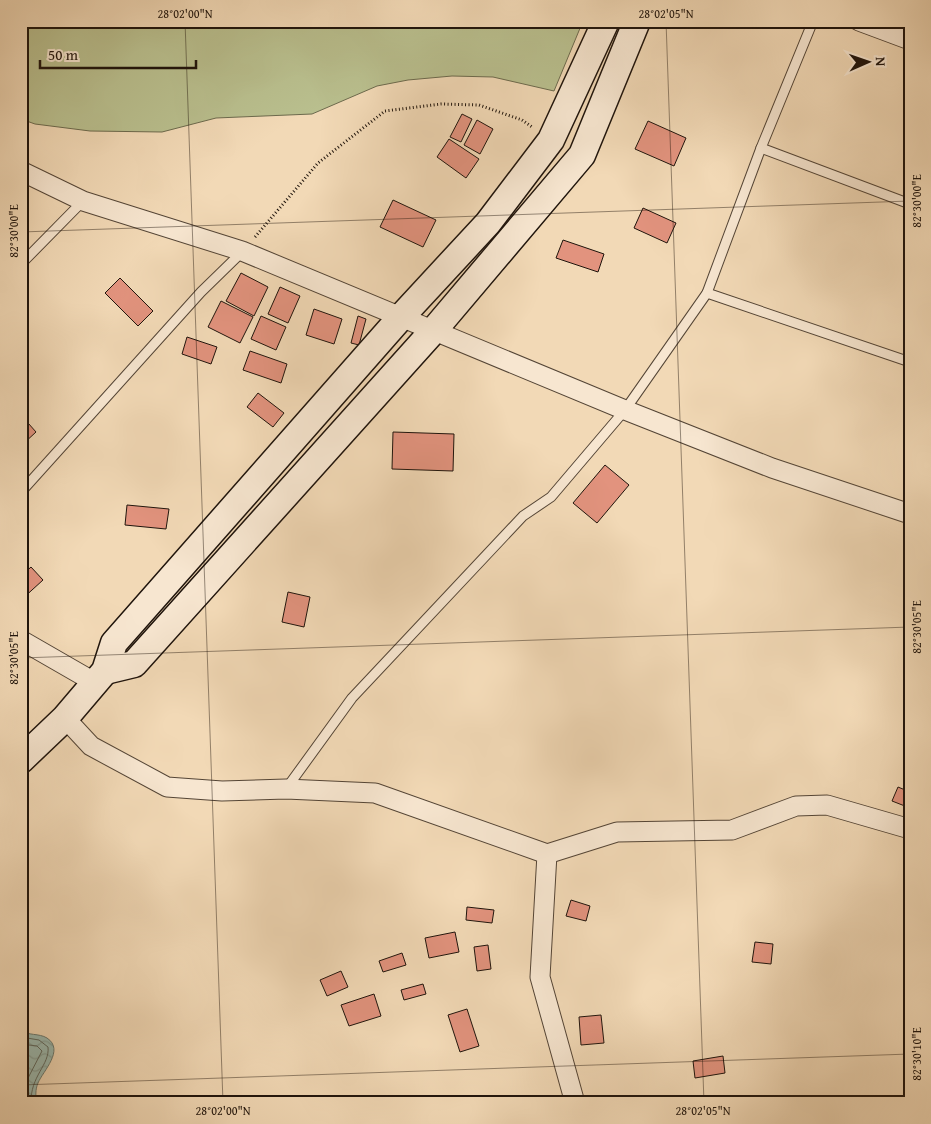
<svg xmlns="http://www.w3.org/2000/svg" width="931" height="1124" font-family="'Gentium Book Plus',serif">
<defs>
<pattern id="water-waves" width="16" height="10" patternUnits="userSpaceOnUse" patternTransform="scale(1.25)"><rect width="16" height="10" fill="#9bbab1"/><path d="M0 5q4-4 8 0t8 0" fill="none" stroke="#859f97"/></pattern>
</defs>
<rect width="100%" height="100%" fill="#f2d9b6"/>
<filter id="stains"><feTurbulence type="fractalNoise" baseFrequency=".004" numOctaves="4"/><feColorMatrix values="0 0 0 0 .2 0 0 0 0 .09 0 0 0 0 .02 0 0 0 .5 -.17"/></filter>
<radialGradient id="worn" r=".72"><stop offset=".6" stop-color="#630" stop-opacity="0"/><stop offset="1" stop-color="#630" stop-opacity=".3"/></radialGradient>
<path fill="#b9bf8e" stroke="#6c6a4d" d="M21 21H583L554 91 493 77 452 76 408 80 377 86 312 114 216 118 162 132 90 131 35 124 21 119Z"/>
<path fill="url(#water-waves)" stroke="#69786f" d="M21 1030C28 1036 39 1033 47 1038 65 1050 43 1071 38 1083 35 1090 36 1096 36 1103H21Z"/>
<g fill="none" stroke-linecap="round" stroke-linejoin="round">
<g stroke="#5d675e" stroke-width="1">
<path d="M21 1037 39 1040 48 1047C50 1065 30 1076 31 1103"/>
<path d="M21 1044 37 1046 42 1051 27 1080 25 1103"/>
</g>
</g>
<g fill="#e2937e" stroke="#1f140c">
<path d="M462 114 472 119 461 142 450 137Z"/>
<path d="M477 120 493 129 480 154 464 145Z"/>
<path d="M648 121 686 138 674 166 635 149Z"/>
<path d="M449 139 479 159 466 178 437 157Z"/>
<path d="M393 200 436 220 423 247 380 227Z"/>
<path d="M643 208 676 223 667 243 634 228Z"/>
<path d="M563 240 604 254 598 272 556 258Z"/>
<path d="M241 273 268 287 254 316 226 301Z"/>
<path d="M120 278 153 311 138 326 105 293Z"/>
<path d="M280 287 300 296 288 323 268 314Z"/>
<path d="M221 301 253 317 240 343 208 327Z"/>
<path d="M314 309 342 319 334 344 306 335Z"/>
<path d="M261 316 286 327 276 350 251 339Z"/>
<path d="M358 316 366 319 359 345 351 343Z"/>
<path d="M187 337 217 347 211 364 182 354Z"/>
<path d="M250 351 287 364 281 383 243 370Z"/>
<path d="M258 393 284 413 273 427 247 407Z"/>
<path d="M21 415 36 432 23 444 21 442Z"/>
<path d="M393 432 454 434 453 471 392 469Z"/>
<path d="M605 465 629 485 597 523 573 503Z"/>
<path d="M127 505 169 509 166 529 125 525Z"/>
<path d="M31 567 43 580 21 600V576Z"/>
<path d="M288 592 310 597 304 627 282 622Z"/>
<path d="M898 787 910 792V808L892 801Z"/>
<path d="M571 900 590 906 586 921 566 916Z"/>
<path d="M467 907 494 910 492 923 466 920Z"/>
<path d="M455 932 459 952 429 958 425 938Z"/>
<path d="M755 942 773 944 771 964 752 962Z"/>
<path d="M488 945 491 969 477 971 474 947Z"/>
<path d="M402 953 406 965 383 972 379 961Z"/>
<path d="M341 971 348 987 327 996 320 980Z"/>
<path d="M423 984 426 994 404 1000 401 990Z"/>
<path d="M374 994 381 1016 349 1026 341 1005Z"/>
<path d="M467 1009 479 1046 460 1052 448 1015Z"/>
<path d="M601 1015 604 1043 581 1045 579 1017Z"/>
<path d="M723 1056 725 1073 695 1078 693 1061Z"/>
</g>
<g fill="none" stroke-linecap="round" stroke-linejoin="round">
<g stroke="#544536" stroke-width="11">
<g id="lane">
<path d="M761 148 910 204"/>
<path d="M21 264 83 201"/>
<path d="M707 293 910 362"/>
<path d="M21 492 201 292 242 252"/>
<path d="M286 789 352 698 523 516 551 497 625 410 707 293 761 148 813 21"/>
</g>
</g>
<g stroke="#544536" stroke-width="21">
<g id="street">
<path d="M859 21 910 40"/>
<path d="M21 171 83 201 242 251 625 410 772 468 910 514"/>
<path d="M21 640 94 682"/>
<path d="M65 718 91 746 167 787 222 791 286 789 375 793 547 854 617 832 732 830 796 806 827 805 910 829"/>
<path d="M547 854 540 977 575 1103"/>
</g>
</g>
<g stroke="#1f140c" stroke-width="29">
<g id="secondary">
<path d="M105 671 134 664 434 330 582 155 637 21"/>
<path d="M21 760 65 718 105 671 114 643 401 317 488 223 551 140 606 21"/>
</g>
</g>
<path stroke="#1f140c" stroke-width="3" stroke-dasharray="1 2.5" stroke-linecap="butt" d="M255 237 318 163 385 111 441 104 479 105 522 120 532 127"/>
<use href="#lane" stroke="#f7e6d0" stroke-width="9"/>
<use href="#street" stroke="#f7e6d0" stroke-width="19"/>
<use href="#secondary" stroke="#f7e6d0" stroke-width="26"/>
</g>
<path fill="none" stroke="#1f140c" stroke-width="1" stroke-opacity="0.45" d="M185 21 223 1103M666 21 704 1103M21 232 910 201M21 658 910 627M21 1085 910 1054"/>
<rect width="931" height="1124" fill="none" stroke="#f2d9b6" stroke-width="55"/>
<g transform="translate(868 62) rotate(88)" stroke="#f7e6d0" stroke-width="4" paint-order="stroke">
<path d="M0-4L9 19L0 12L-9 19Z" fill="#1f140c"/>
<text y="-8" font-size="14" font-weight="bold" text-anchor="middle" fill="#1f140c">N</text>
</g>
<path d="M40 60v8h156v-8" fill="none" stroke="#1f140c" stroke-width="2.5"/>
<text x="48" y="60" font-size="15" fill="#1f140c" stroke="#f7e6d0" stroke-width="4" paint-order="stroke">50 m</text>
<rect x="28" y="28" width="876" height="1068" fill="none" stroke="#1f140c" stroke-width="2"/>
<g font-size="12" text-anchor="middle" fill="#1f140c">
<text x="185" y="18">28°02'00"N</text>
<text x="666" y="18">28°02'05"N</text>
<text transform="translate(917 201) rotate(-90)" y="4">82°30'00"E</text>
<text transform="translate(14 231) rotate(-90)" y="4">82°30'00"E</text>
<text transform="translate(917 627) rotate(-90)" y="4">82°30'05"E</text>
<text transform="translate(14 658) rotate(-90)" y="4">82°30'05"E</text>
<text transform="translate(917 1054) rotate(-90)" y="4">82°30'10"E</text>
<text x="223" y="1115">28°02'00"N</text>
<text x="703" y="1115">28°02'05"N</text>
</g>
<rect width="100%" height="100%" filter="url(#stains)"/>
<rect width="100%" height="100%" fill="url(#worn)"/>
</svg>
